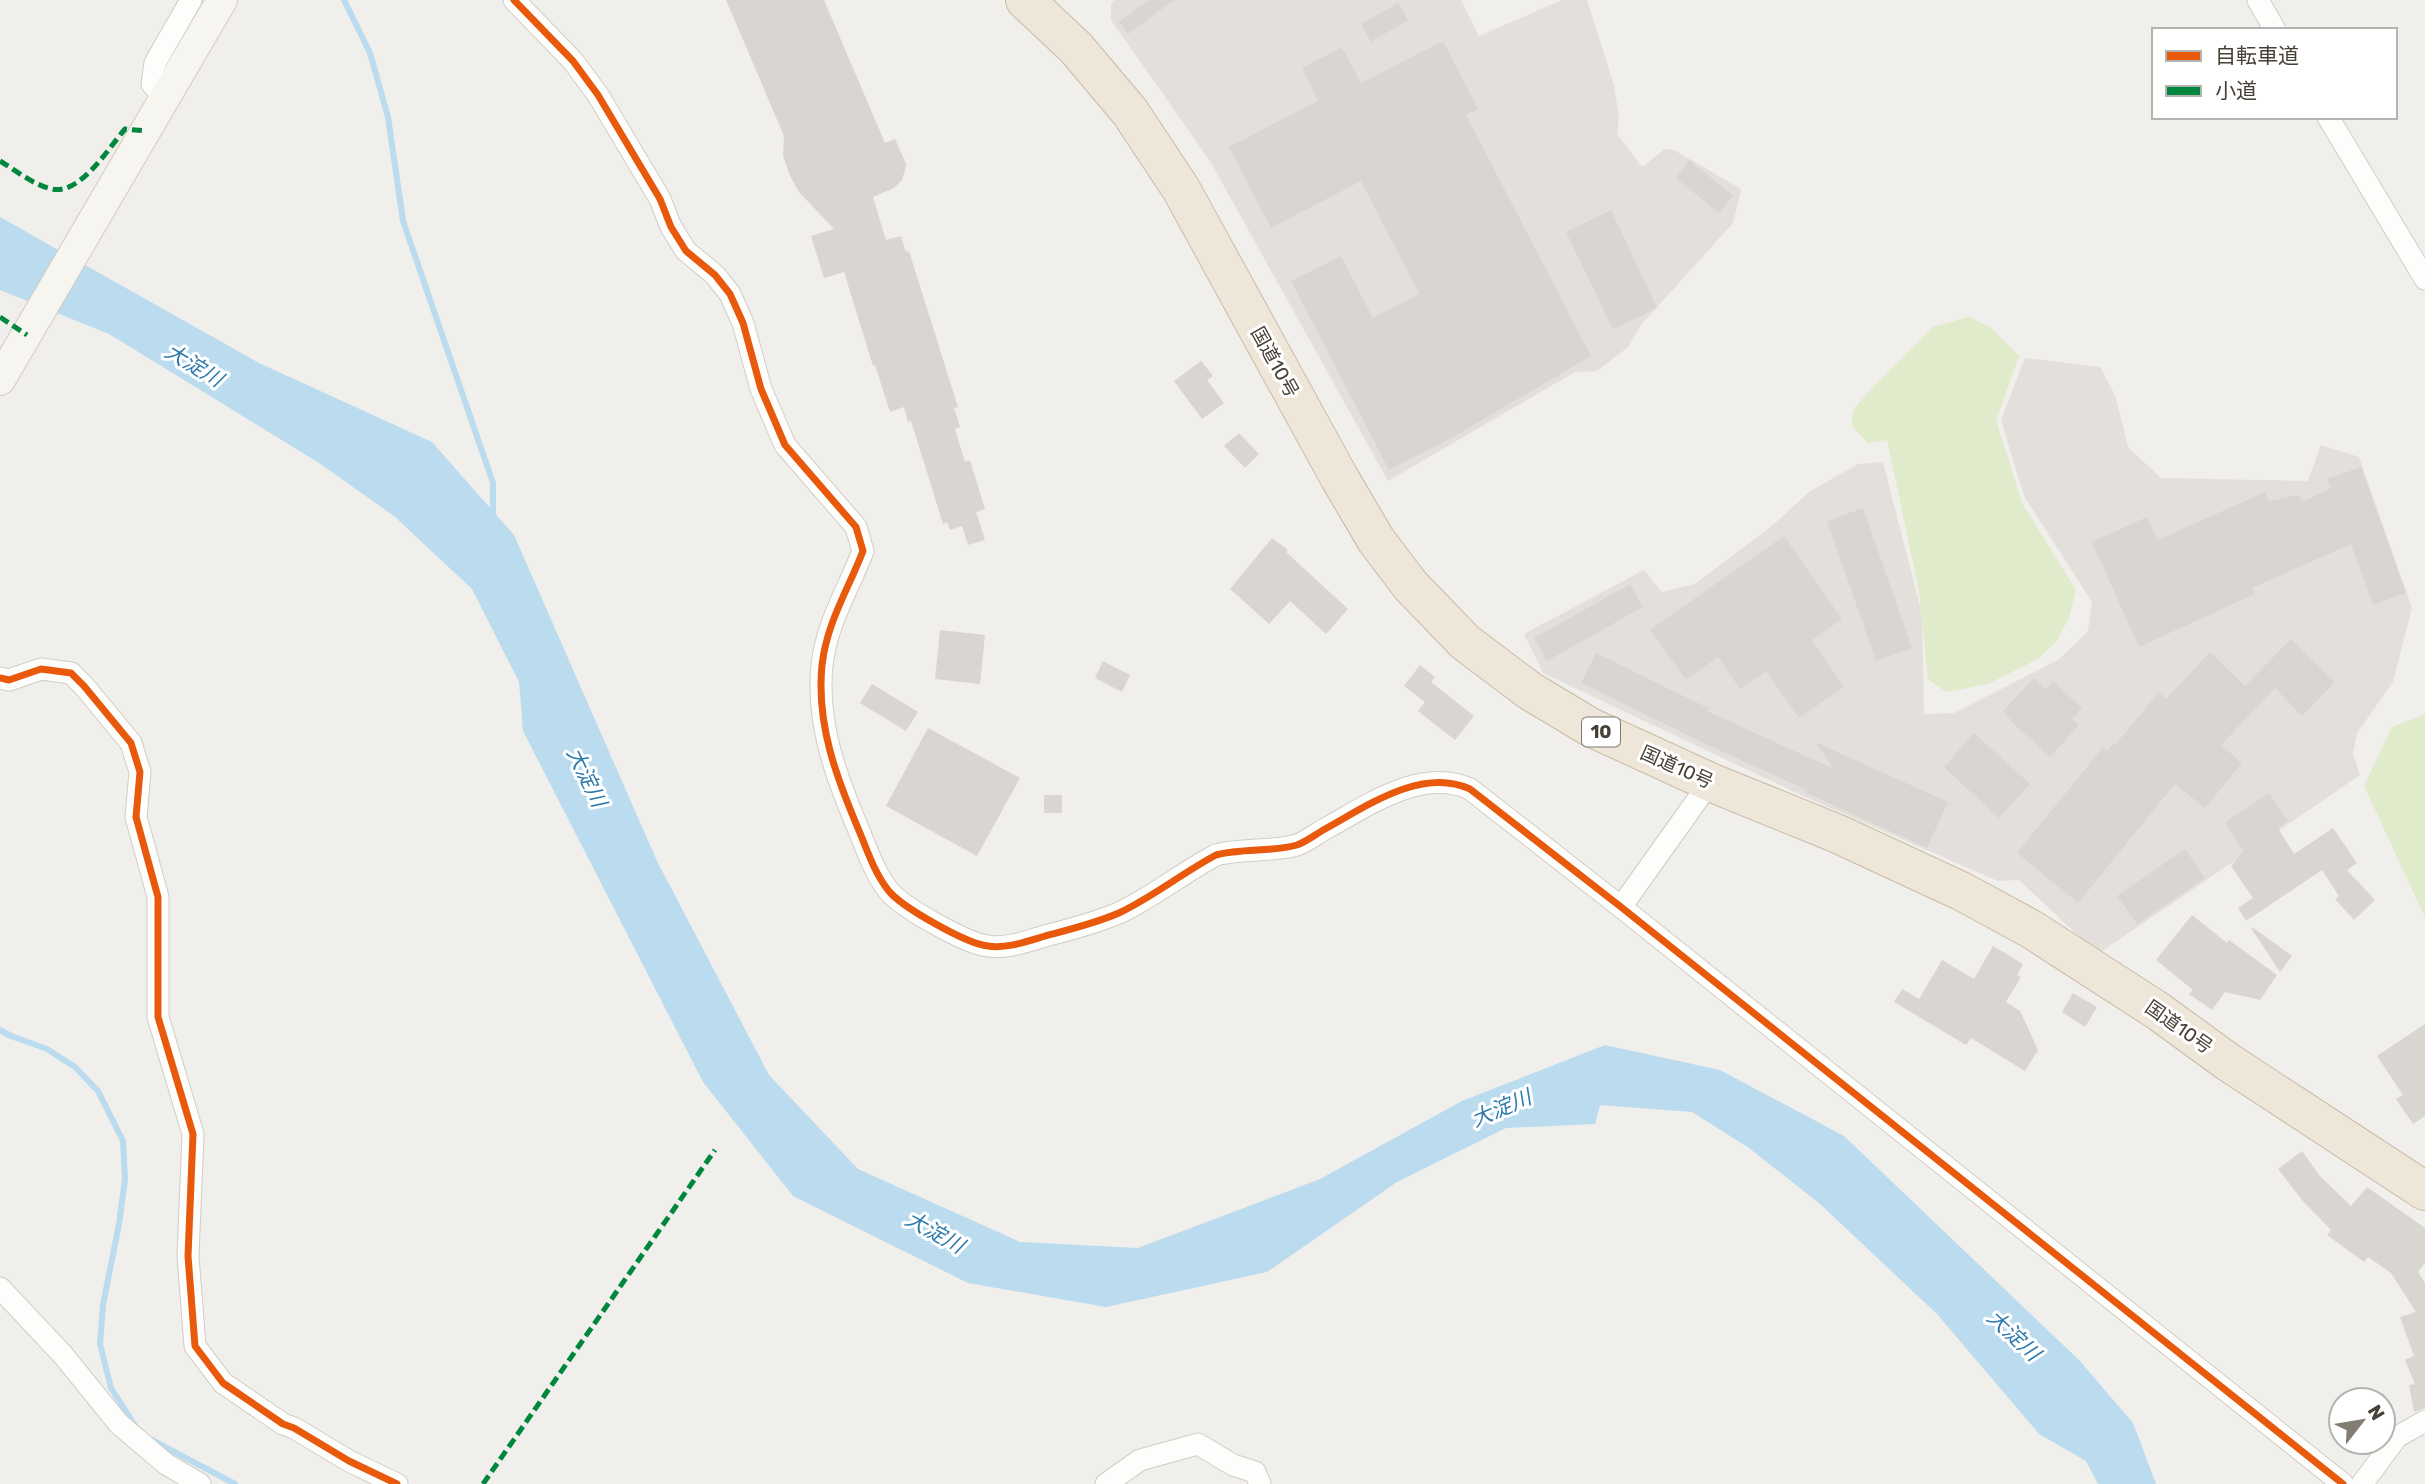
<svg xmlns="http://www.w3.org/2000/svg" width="2425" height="1484" font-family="Rubik,'Noto Sans JP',sans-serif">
<rect width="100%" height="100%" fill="#f1efeb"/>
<g fill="#e3dfda">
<path d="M1115 0H1461L1479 36 1562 0H1587L1614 85 1619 117 1617 134 1642 167 1665 149 1674 150 1741 189 1733 223 1640 326 1628 347 1597 371 1575 372 1388 481 1210 161 1111 20V3Z"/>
<path d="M2025 358 2100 367 2115 395 2128 447 2161 478 2308 481 2321 445 2359 457 2412 608 2393 682 2357 733 2353 754 2360 775 2098 954 2019 880 1998 881 1803 796 1543 673 1524 634 1644 570 1662 592 1695 584 1773 525 1809 492 1858 464 1883 462 1922 614 1924 714 1954 713 2058 660 2088 631 2092 602 2024 496 2001 420Z"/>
</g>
<g fill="#dfebcb">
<path d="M1969 317 1991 328 2019 356 1996 420 2022 503 2076 590 2069 618 2056 642 2038 659 1988 684 1946 692 1928 679 1919 591 1887 440 1867 443 1852 425 1853 411 1868 392 1933 327Z"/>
<path d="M2425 714V917L2364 786 2392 727Z"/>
</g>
<path fill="#bbdbef" d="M0 217 259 363 432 442 514 535 657 861 769 1075 858 1169 1020 1242 1138 1248 1320 1179 1462 1101 1605 1045 1720 1070 1844 1136 2080 1361 2133 1423 2156 1484H2098L2086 1461 2039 1434 1937 1314 1820 1204 1749 1148 1692 1112 1600 1105 1595 1124 1506 1128 1397 1182 1267 1272 1106 1307 968 1283 793 1196 703 1082 523 731 519 682 472 589 394 516 319 463 109 334 0 290Z"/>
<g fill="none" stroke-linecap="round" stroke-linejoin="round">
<g stroke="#bbdbef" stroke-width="6">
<path d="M344 0 370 53 388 117 403 221 493 483V516"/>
<path d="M0 1030 11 1036 47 1049 75 1067 98 1091 123 1141 125 1179 119 1224 103 1305 100 1344 111 1388 136 1427"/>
<path d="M152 1440 235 1484"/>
</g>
</g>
<g fill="#d9d6d2">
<path d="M726 0H824L885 143 895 139 906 164 905 170 902 180 894 188 873 197 886 240 901 236 906 252 909 251 958 407 954 408 960 427 955 429 965 462 970 460 985 509 976 512 985 540 968 545 962 526 950 530 947 522 943 524 911 421 908 422 904 407 890 412 875 365 873 366 844 272 824 278 811 236 834 229 799 192 790 176 783 156 784 136Z"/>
<path d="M1149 0H1174L1128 34 1119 22Z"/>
<path d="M1398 3 1408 20 1371 42 1361 24Z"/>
<path d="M1443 41 1478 109 1466 115 1591 356 1455 436 1389 470 1291 281 1341 256 1373 318 1419 294 1361 181 1271 228 1229 147 1318 101 1302 68 1342 47 1361 83Z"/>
<path d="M1689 160 1733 196 1719 213 1676 178Z"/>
<path d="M1611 210 1657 308 1613 329 1566 232Z"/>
<path d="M1201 361 1213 376 1207 380 1224 403 1202 419 1174 381Z"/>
<path d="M1239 433 1259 454 1245 468 1224 446Z"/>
<path d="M2361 467 2406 593 2373 605 2351 544 2252 588 2255 594 2139 647 2092 542 2147 517 2158 540 2265 492 2269 501 2299 495 2302 502 2331 488 2327 479Z"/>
<path d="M1863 508 1912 648 1876 661 1827 521Z"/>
<path d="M1784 536 1842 619 1812 640 1844 687 1799 718 1766 671 1740 689 1718 657 1686 680 1650 630Z"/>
<path d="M1272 538 1288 550 1286 552 1348 609 1326 634 1290 601 1269 624 1230 589Z"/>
<path d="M1630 584 1643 607 1547 661 1534 638Z"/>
<path d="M940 630 985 635 980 684 935 679Z"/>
<path d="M2291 639 2335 682 2302 716 2275 688 2221 745 2242 763 2205 808 2175 784 2078 903 2017 853 2103 747 2108 751 2113 744 2115 745 2159 692 2166 699 2210 652 2245 686Z"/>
<path d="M1596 653 1710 709 1707 711 1834 769 1815 742 1948 802 1927 848 1806 793 1807 790 1710 746 1581 683Z"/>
<path d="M1103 661 1130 675 1122 692 1095 678Z"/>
<path d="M1420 665 1435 677 1431 682 1474 716 1455 740 1418 711 1425 702 1404 686Z"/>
<path d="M2034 678 2046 690 2053 681 2082 708 2072 719 2079 725 2050 757 2014 724 2003 711Z"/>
<path d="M872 684 918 712 906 731 860 703Z"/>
<path d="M928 728 1020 778 977 856 886 806Z"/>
<path d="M1974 733 2030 784 1999 818 1944 767Z"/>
<path d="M2269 793 2288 821 2278 828 2294 854 2333 828 2357 863 2347 870 2375 900 2354 920 2335 899 2339 896 2322 870 2246 921 2238 908 2253 898 2231 866 2243 851 2225 822Z"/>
<rect x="1044" y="795" width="18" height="18"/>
<path d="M2185 849 2205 878 2137 924 2117 896Z"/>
<path d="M2192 915 2227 943 2229 940 2277 975 2260 1000 2225 992 2212 1010 2189 994 2193 990 2156 960Z"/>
<path d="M2252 927 2292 956 2280 972 2251 928Z"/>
<path d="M1993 946 2023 964 2017 975 2021 977 2006 1002 2020 1011 2038 1050 2025 1071 1971 1038 1966 1045 1894 1002 1902 989 1919 999 1942 960 1974 979Z"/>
<path d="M2073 993 2097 1007 2085 1027 2062 1012Z"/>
<path d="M2425 1024V1116L2413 1124 2396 1099 2403 1095 2377 1056Z"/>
<path d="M2302 1151 2320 1176 2351 1206 2367 1187 2425 1228V1263L2418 1272 2425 1283V1408L2414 1412 2409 1385 2415 1384 2405 1360 2414 1356 2400 1317 2416 1312 2391 1273 2368 1257 2364 1262 2327 1235 2331 1230 2302 1200 2278 1169Z"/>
</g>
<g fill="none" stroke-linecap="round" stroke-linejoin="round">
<g stroke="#cfcdc8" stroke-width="23">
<g id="street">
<path d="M514 0 573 61 598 95 660 199 671 227 686 251 715 275 730 294 743 323 761 389 785 445 856 527 863 551C848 590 827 622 822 665 816 725 837 779 860 833 868 853 875 873 888 890 901 907 967 944 988 946 1007 949 1028 941 1045 936 1071 929 1097 923 1121 912 1154 896 1184 872 1216 855 1242 848 1273 852 1297 845 1306 842 1316 834 1325 829 1367 806 1421 767 1470 789L1621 907 2343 1484"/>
<path d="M2258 0 2275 30"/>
<path d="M165 98 152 84 155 63 191 0"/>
<path d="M2328 117 2425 279"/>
<path d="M0 678 9 680 41 669 71 673 84 686 131 743 140 772 136 817 158 897V1017L193 1134 188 1256 195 1346 223 1383 283 1424 294 1428 349 1461 397 1484"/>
<path d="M1621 907 1710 782"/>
<path d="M0 1288 63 1355 119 1424 166 1464 200 1484"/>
<path d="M1106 1484 1140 1460 1198 1444 1233 1465 1255 1472 1260 1484"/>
<path d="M2362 1484 2397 1437 2425 1421"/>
</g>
</g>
<g stroke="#d0ccc2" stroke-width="32">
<path id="secondary" d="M0 380 222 0"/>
</g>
<g stroke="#c9bba6" stroke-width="40">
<path id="highway" d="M1025 0 1076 48 1130 112 1181 189 1339 477 1376 540 1410 585 1465 642 1530 691 1590 727 1710 782 1838 834 1963 892 2031 929 2158 1011 2228 1062 2425 1191"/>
</g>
<use href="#street" stroke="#fdfdfc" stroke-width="21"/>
<use href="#secondary" stroke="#f7f5ef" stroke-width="30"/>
<use href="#highway" stroke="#ede6d9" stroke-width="38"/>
<g stroke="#00873e" stroke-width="5" stroke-dasharray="10 5" stroke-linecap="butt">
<path d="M0 161C15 170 31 183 48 188 78 199 107 150 125 129L146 131"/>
<path d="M0 317 27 335"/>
<path d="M483 1484 715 1150"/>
</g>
<g stroke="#fff" stroke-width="11">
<g id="cycleway">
<path d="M514 0 573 61 598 95 660 199 671 227 686 251 715 275 730 294 743 323 761 389 785 445 856 527 863 551C848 590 827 622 822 665 816 725 837 779 860 833 868 853 875 873 888 890 901 907 967 944 988 946 1007 949 1028 941 1045 936 1071 929 1097 923 1121 912 1154 896 1184 872 1216 855 1242 848 1273 852 1297 845 1306 842 1316 834 1325 829 1367 806 1421 767 1470 789L1621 907 2343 1484"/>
<path d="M0 678 9 680 41 669 71 673 84 686 131 743 140 772 136 817 158 897V1017L193 1134 188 1256 195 1346 223 1383 283 1424 294 1428 349 1461 397 1484"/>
</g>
</g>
<use href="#cycleway" stroke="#e8590c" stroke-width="7"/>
</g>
<g text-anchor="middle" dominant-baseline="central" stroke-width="6" stroke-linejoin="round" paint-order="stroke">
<rect fill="#fff" stroke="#7e7972" stroke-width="2" x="1582" y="717.5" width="38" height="29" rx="5"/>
<g font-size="18" font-weight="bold" fill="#474036">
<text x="1601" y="732">10</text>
</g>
<g font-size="19" fill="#474036" stroke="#fff">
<text transform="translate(1275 362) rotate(61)">国道10号</text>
<text transform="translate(1677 767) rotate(24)">国道10号</text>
<text transform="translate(2179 1027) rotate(35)">国道10号</text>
</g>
<g font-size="21" font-style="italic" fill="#2d7aad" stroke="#fff">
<text transform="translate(194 365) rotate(31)">大淀川</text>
<text transform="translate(587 777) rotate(64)">大淀川</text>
<text transform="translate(1501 1108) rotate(-23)">大淀川</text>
<text transform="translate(935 1232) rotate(29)">大淀川</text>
<text transform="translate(2014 1335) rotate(43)">大淀川</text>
</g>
</g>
<rect x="2152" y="28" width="245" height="91" fill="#ffffff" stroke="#b5b3af" stroke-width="2"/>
<rect x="2166" y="51" width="35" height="10" fill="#e8590c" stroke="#b5b3af" stroke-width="2"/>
<text x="2215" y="63" font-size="21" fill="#474036">自転車道</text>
<rect x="2166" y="86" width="35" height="10" fill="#00873e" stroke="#b5b3af" stroke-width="2"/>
<text x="2215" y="98" font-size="21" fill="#474036">小道</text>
<g transform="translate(2362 1421) rotate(59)"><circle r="33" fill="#ffffff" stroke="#b5b3af" stroke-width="2"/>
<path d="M0-5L12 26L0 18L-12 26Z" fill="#827d75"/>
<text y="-10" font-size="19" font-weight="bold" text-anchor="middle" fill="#474036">N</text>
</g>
</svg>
